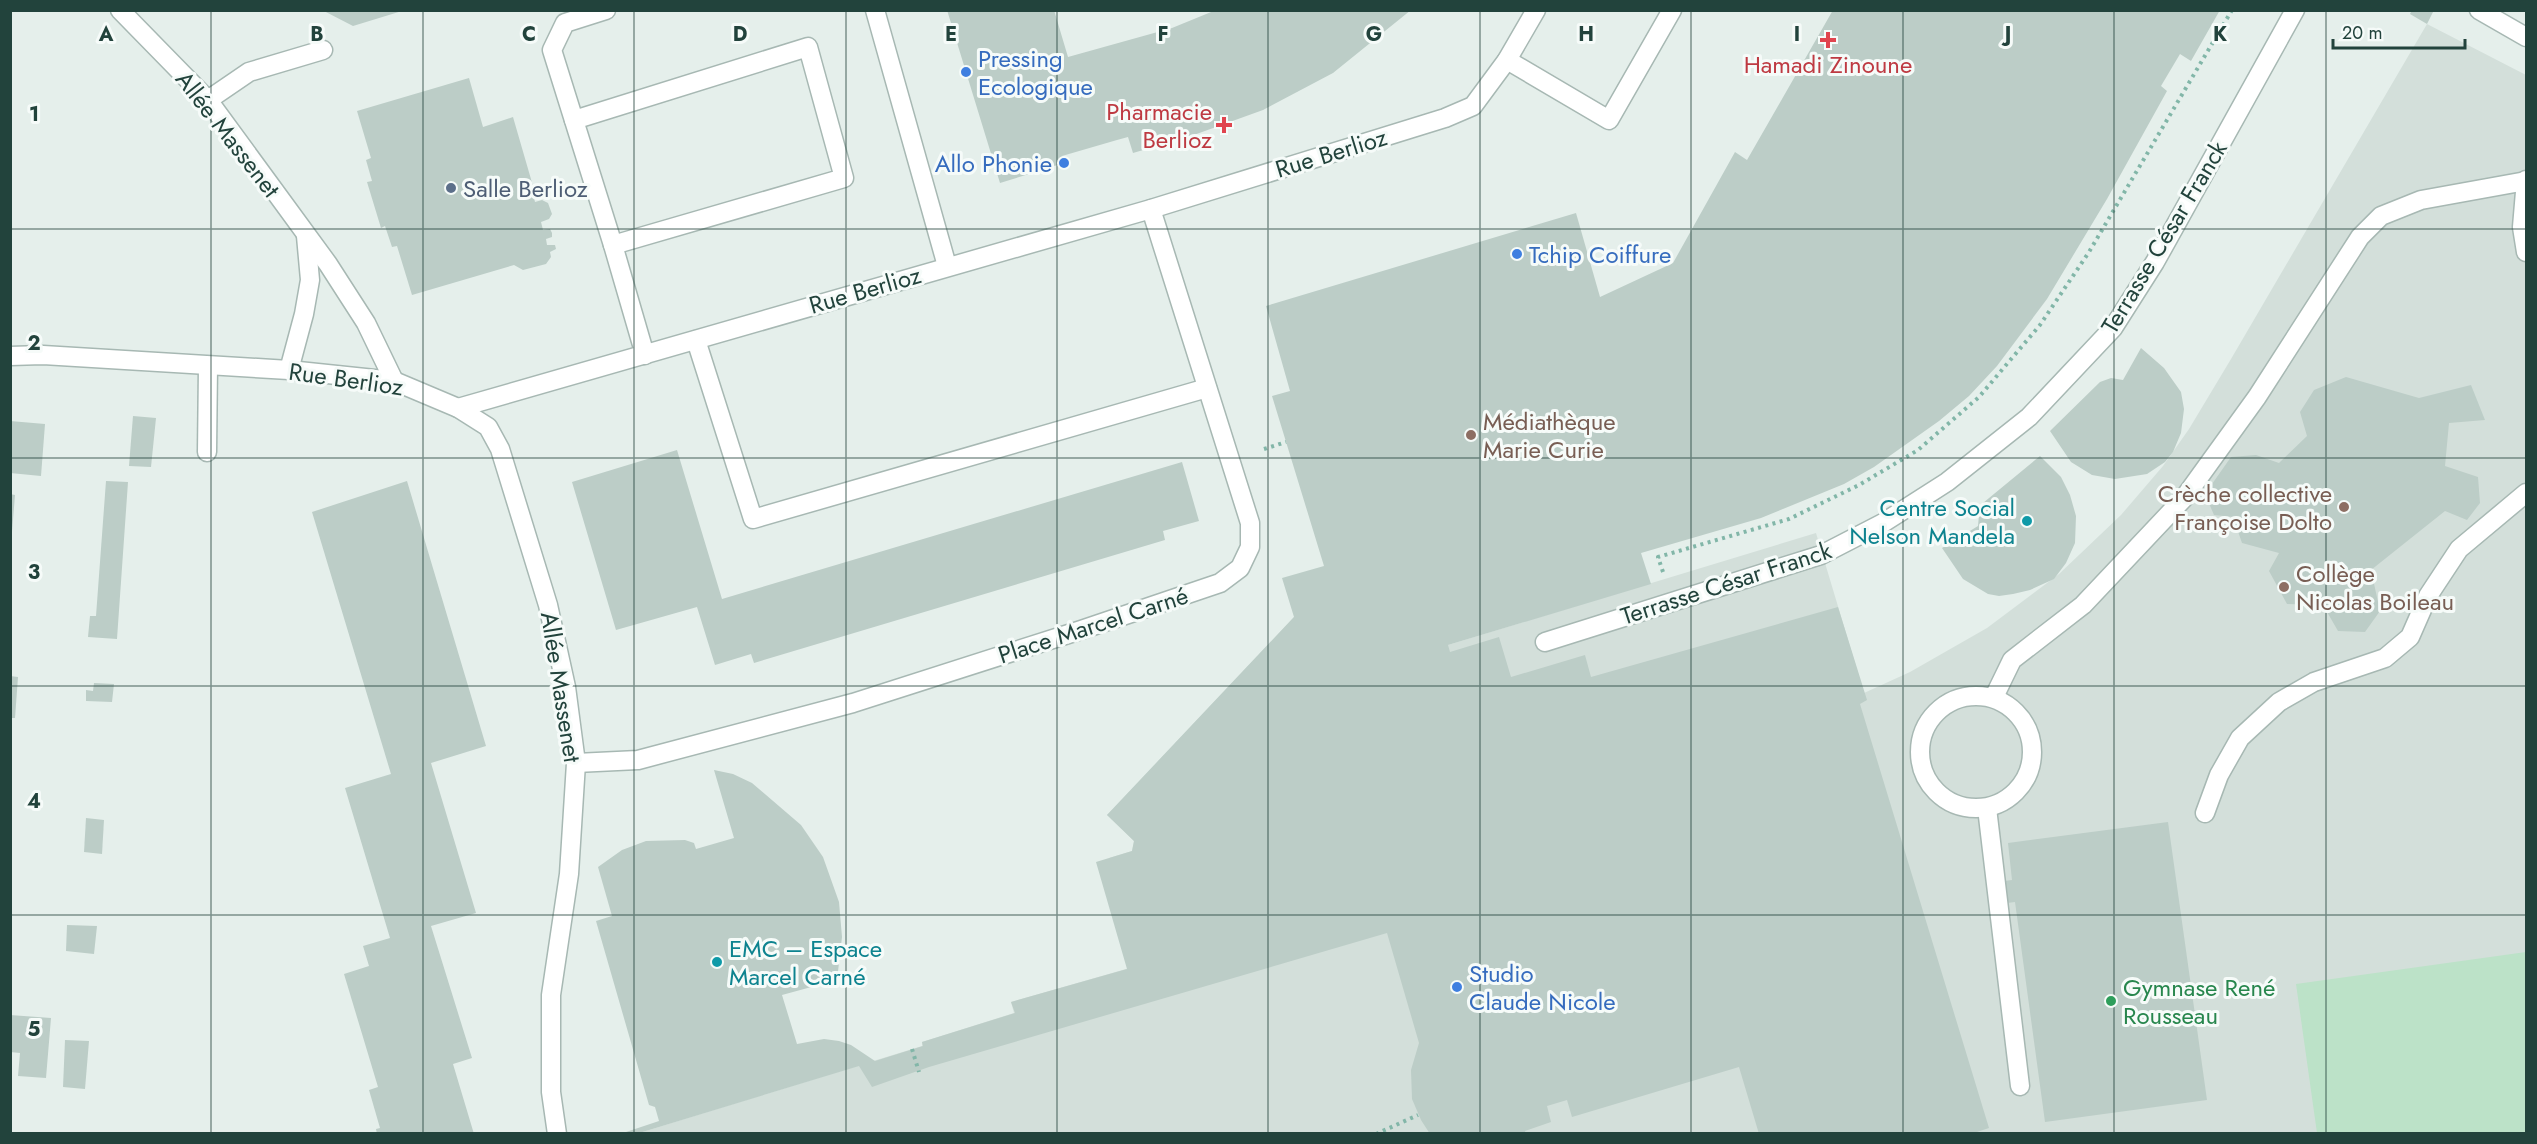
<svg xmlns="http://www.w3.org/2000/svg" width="2537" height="1144" font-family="Jost,sans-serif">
<rect width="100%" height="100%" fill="#e5efeb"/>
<path fill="#d3dfda" d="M2427 24 2526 75V1133L636 1134 922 1046V1042L1014 1013 1011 1002 1140 965 1109 858 1132 851 1134 841 1107 815 1294 617 1448 645 1816 533 1864 693 1910 672 1987 628 2059 574 2121 515 2163 466 2189 429 2231 359Z"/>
<path fill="#bce2c8" d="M2526 952V1133H2317L2296 984Z"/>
<g fill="#bccdc7">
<path d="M322 10H402V11L353 26Z"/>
<path d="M947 10H1054L1068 57 1172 28 1216 10H1411L1333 73 1263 110 1191 136 1133 153 1128 137 1117 140 1062 156 1064 163 1000 183Z"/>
<path d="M1833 10H2220L2191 61 2180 54 2161 86 2167 91 2107 199 2047 299 1997 366 1969 396 1939 421 1874 467 1844 484 1761 518 1641 553 1651 584 1448 645 1450 652 1499 637 1511 677 1585 655 1591 677 1838 607 1867 700 1860 704 1989 1128 1971 1134H1759L1739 1067 1572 1117 1567 1100 1547 1106 1551 1122 1525 1131 1526 1134H1430L1421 1120 1412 1099 1411 1070 1419 1043 1387 933 929 1067 872 1087 859 1066 636 1134H620L659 1121 655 1107 649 1105 596 921 612 916 598 867 622 850 646 841 685 840 694 843 696 849 734 838 714 770 733 774 752 783 801 825 823 857 839 902 842 937 837 980 782 995 797 1044 824 1039 839 1041 851 1045 875 1061 923 1046 922 1042 1015 1013 1011 1002 1127 969 1096 862 1132 851 1134 841 1107 815 1294 617 1282 578 1324 566 1272 396 1290 391 1266 306 1576 213 1600 297 1673 263 1735 152 1747 160Z"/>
<path d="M2412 10H2434L2427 24 2410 14Z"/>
<path d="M469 78 483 127 513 117 535 193 533 194 535 202 542 200 548 203 552 214 549 219 541 222 543 230 550 229 552 233V237L546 239 547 245H555L556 249 550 252 551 257 546 264 523 270 514 265 412 295 397 246 392 247 385 226 381 228 367 182 372 181 366 160 371 158 357 111Z"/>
<path d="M2141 348 2164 368 2181 392 2184 409 2181 433 2173 452 2165 462 2147 474 2115 479 2092 475 2071 462 2050 431 2100 382 2111 378 2123 380Z"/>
<path d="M2346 377 2419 398 2471 385 2485 420 2449 423 2445 466 2478 477 2480 503 2467 520 2445 511 2371 570 2380 611 2365 632 2338 631 2323 605 2287 604 2269 571 2279 553 2242 543 2233 517 2214 515 2205 494 2231 457 2256 455 2279 463 2307 436 2300 412 2314 390Z"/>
<path d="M133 416 156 418 151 467 129 466Z"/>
<path d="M10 421 45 424 41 476 10 473Z"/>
<path d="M677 450 722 599 1182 462 1199 521 1163 531 1165 540 754 663 751 654 715 665 697 607 616 630 572 482Z"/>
<path d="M2040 456 2061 477 2070 495 2076 516 2075 543 2066 563 2054 579 2030 590 2013 594 1999 596 1988 594 1963 579 1942 548 1978 526 1979 515 1983 503Z"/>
<path d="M106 481 128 482 117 639 88 637 90 616H96Z"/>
<path d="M407 481 486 746 431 763 476 913 431 926 472 1058 453 1064 474 1134H377L376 1129 380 1128 369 1090 378 1087 344 974 369 966 363 946 390 938 345 788 391 774 312 512Z"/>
<path d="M10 494 15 495 12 532H10Z"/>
<path d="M10 676 18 677 15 718H10Z"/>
<path d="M94 683 114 684 112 702 86 701V690L93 691Z"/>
<path d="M86 818 104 820 102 854 84 852Z"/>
<path d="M2168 822 2207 1100 2045 1122 2015 902 2007 903 2004 881 2012 880 2008 843Z"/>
<path d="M67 925 97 926 94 954 66 951Z"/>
<path d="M10 1015 51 1018 46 1078 18 1076 20 1053 10 1052Z"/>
<path d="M65 1040 89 1041 85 1089 63 1087Z"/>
</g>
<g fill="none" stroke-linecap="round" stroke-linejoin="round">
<g stroke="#a7b8b3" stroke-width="21">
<g id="service">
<path d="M606 10 565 23 552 50 613 245 645 355"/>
<path d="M875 10 947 266"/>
<path d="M2479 10 2526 37"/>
<path d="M1507 60 1609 120 1672 10"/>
<path d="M208 100 249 72 323 50"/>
<path d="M574 120 808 47 844 178 613 245"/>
<path d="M2526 180 2522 227 2526 252"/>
<path d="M696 340 753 519 1207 388"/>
<path d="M207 452 208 366"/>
<path d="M1545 642 1821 555 1883 523 1947 482 2029 417 2113 328 2155 262 2295 10"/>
<circle cx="1976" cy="752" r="56"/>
<path d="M1994 697 2012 660 2083 605 2184 498 2257 397 2360 237 2381 216 2421 200 2526 181"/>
<path d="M1987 808 2020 1086"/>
<path d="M2205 813 2219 775 2240 738 2279 702 2314 682 2385 658 2410 637 2428 596 2459 549 2526 493"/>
</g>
</g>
<g stroke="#a7b8b3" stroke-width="21">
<g id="minor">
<path d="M120 10 208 100 328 264 366 323 394 381"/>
<path d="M10 356 43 355 289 370 394 381 458 408 488 427 500 449 548 605 566 687 576 763 569 874 551 995V1092L557 1134"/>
<path d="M289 370 304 314 310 280 306 236"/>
<path d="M458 408 1151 209 1445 118 1473 106 1507 60 1536 10"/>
<path d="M576 763 638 760 853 703 1081 630 1220 583 1240 568 1250 547V523L1151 209"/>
</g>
</g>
<g stroke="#82b6a8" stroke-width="4" stroke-dasharray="3 4.5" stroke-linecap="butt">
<path d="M1264 449 1286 442"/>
<path d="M1663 572 1658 557 1789 519 1859 485 1918 450 1979 397 2040 325 2089 252 2232 10"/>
<path d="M912 1049 919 1072"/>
<path d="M1376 1134 1418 1115"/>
</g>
<use href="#service" stroke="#fff" stroke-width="18"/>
<use href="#minor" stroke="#fff" stroke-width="18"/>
</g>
<path fill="none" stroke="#22433c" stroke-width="1.5" stroke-opacity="0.55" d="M211 10V1134M423 10V1134M634 10V1134M846 10V1134M1057 10V1134M1268 10V1134M1480 10V1134M1691 10V1134M1903 10V1134M2114 10V1134M2326 10V1134M10 229H2526M10 458H2526M10 686H2526M10 915H2526"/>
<g fill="#e0444e" stroke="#f6fbf9" stroke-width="2">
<path d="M1825 31h6v6h6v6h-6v6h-6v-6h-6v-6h6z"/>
<path d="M1221 116h6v6h6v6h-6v6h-6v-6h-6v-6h6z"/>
</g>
<g fill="#3f7fe0" stroke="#f6fbf9" stroke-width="2">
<circle cx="966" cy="72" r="6"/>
<circle cx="1064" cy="163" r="6"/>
<circle cx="1517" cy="254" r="6"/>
<circle cx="1457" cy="987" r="6"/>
</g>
<circle fill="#5c6f8a" stroke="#f6fbf9" stroke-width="2" cx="451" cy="188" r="6"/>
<g fill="#8d6e63" stroke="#f6fbf9" stroke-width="2">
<circle cx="1471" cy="435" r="6"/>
<circle cx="2344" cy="507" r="6"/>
<circle cx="2284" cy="587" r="6"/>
</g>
<g fill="#0f9aa8" stroke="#f6fbf9" stroke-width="2">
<circle cx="2027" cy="521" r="6"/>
<circle cx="717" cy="962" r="6"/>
</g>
<circle fill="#2e9e5b" stroke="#f6fbf9" stroke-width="2" cx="2111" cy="1001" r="6"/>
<g text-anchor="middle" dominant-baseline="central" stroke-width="6" stroke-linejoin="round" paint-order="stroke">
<g font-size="24" fill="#366cbe" stroke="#f6fbf9" text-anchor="start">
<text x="978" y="58">Pressing<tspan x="978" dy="28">Ecologique</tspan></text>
<text x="1052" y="163" text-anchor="end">Allo Phonie</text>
<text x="1529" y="254">Tchip Coiffure</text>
<text x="1469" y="973">Studio<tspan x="1469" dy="28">Claude Nicole</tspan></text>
</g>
<g font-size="24" fill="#be3a42" stroke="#f6fbf9">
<text x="1828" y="64">Hamadi Zinoune</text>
<text x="1212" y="111" text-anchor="end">Pharmacie<tspan x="1212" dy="28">Berlioz</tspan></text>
</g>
<g font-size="24" fill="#22433c" stroke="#f6fbf9">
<text transform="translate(228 134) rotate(52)">Allée Massenet</text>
<text transform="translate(1331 153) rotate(-17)">Rue Berlioz</text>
<text transform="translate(2164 237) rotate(-59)">Terrasse César Franck</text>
<text transform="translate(865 290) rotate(-16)">Rue Berlioz</text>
<text transform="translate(346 379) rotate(8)">Rue Berlioz</text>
<text transform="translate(1726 583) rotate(-18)">Terrasse César Franck</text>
<text transform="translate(1093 625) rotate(-18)">Place Marcel Carné</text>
<text transform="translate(561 687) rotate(81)">Allée Massenet</text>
</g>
<g font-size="24" fill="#4e5e75" stroke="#f6fbf9" text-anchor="start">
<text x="463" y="188">Salle Berlioz</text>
</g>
<g font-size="24" fill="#785e54" stroke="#f6fbf9" text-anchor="start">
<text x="1483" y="421">Médiathèque<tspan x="1483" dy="28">Marie Curie</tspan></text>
<text x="2332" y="493" text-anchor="end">Crèche collective<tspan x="2332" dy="28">Françoise Dolto</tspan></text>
<text x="2296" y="573">Collège<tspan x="2296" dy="28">Nicolas Boileau</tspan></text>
</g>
<g font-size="24" fill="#0d838f" stroke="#f6fbf9" text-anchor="end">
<text x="2015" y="507">Centre Social<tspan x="2015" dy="28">Nelson Mandela</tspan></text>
<text x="729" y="948" text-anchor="start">EMC – Espace<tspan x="729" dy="28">Marcel Carné</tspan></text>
</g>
<g font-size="24" fill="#27864d" stroke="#f6fbf9" text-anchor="start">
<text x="2123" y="987">Gymnase René<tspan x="2123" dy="28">Rousseau</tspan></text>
</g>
</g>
<g font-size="20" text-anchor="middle" font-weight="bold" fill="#22433c" stroke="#f6fbf9" stroke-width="6" stroke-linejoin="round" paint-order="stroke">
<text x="106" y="41">A</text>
<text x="317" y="41">B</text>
<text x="529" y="41">C</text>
<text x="740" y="41">D</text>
<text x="951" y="41">E</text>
<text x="1163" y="41">F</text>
<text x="1374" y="41">G</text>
<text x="1586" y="41">H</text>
<text x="1797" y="41">I</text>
<text x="2008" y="41">J</text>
<text x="2220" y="41">K</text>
<text x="34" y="121">1</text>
<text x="34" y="350">2</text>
<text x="34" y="579">3</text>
<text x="34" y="808">4</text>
<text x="34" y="1036">5</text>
</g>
<rect width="2537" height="1144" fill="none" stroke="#22433c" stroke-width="24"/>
<path d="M2333 39v9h132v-9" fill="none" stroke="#22433c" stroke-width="3"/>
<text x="2342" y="39" font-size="18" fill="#22433c" stroke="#f6fbf9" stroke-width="4.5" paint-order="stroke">20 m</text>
</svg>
